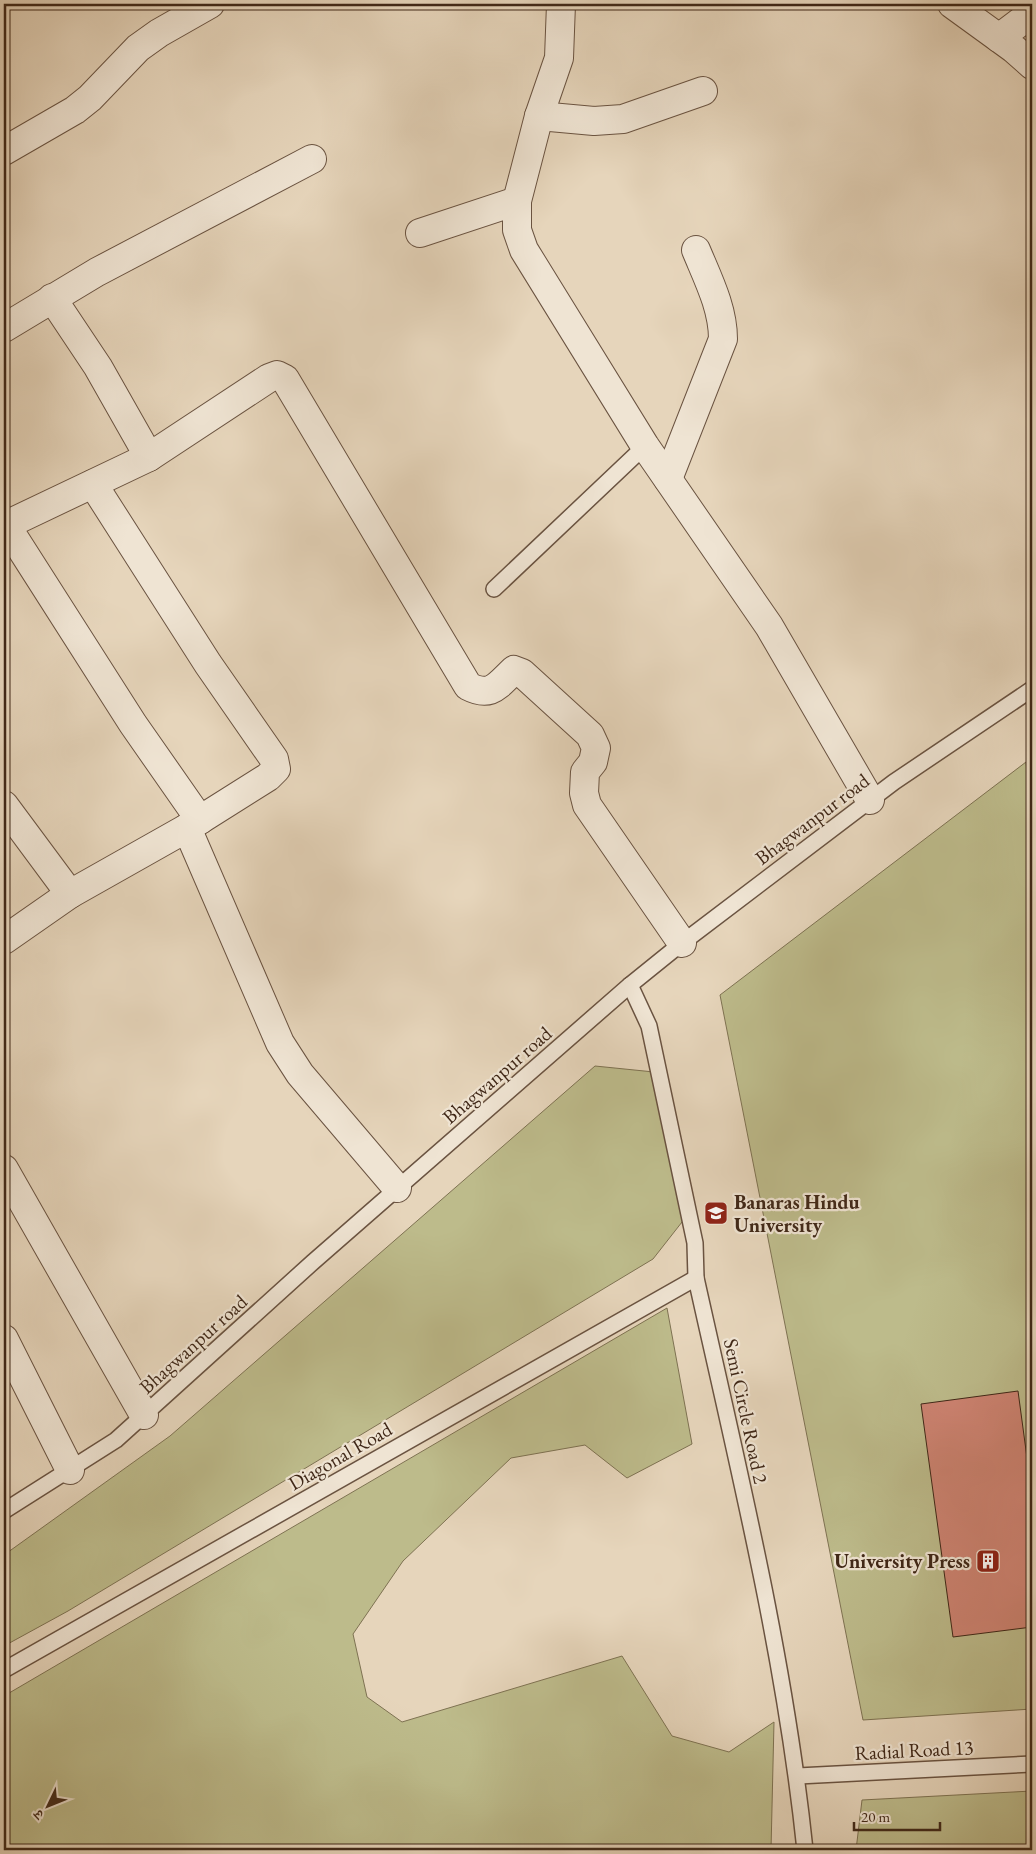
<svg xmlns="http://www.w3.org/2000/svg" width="1036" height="1854" font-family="'EB Garamond','Noto Serif Devanagari',serif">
<rect width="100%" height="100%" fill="#e6d5bb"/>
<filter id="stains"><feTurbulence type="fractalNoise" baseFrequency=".004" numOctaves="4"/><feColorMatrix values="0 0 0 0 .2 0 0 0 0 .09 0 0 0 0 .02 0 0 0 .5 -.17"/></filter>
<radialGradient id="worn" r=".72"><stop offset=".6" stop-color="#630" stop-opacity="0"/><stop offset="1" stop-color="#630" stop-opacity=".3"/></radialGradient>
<g fill="#bdbb8b" stroke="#7e7252">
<path d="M1026 762 1032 820V1709L863 1720 720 995Z"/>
<path d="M595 1066 654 1072 693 1208 653 1259 68 1611 4 1646V1555L170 1436Z"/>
<path d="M667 1308 692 1444 627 1478 585 1445 511 1458 403 1561 353 1634 367 1697 402 1722 622 1656 672 1736 729 1752 774 1722 771 1850H4V1696Z"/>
<path d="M1032 1791V1850H856L862 1800Z"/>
</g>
<path fill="#ce8473" stroke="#402818" d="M1018 1391 1032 1495V1627L953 1637 921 1404Z"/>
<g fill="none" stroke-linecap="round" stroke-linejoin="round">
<g stroke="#6a5341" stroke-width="18">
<g id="lane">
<path d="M494 589 645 446"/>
<path d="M630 985 649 1026 695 1243 696 1278C738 1467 785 1657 805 1850"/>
<path d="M4 1511 116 1440 313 1262 630 985 682 943 894 782 1032 689"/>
<path d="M4 1670 696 1278"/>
<path d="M798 1776 1032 1764"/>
</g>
</g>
<g stroke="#6a5341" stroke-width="30">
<g id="street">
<path d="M561 4 559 58 539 116 517 201V230L524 250 645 446 769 626 870 800"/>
<path d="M952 4 1014 49 1032 65"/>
<path d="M999 38 1032 13"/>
<path d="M539 116 594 121 623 119 703 91"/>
<path d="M4 151 75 110 90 98 138 48 159 33 210 4"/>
<path d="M420 233 517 201"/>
<path d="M52 298 98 367 149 457"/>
<path d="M4 328 97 272 312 159"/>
<path d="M668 479 723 339C723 308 708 279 696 250"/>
<path d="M93 484 208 664 274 759 276 769 268 777 187 828"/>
<path d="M6 525 133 724 200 820"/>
<path d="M4 526 149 457 269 378 277 375 285 379 468 686C491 698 497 686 514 670L522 673 590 735 596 748 593 762 585 772 584 793 587 805 682 943"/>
<path d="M4 805 70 894 187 828 280 1043 300 1074 397 1188"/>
<path d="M4 940 70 894"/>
<path d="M4 1169 144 1415"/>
<path d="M4 1339 70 1470"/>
</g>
</g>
<use href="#lane" stroke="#efe4d3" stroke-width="15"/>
<use href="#street" stroke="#efe4d3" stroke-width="28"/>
</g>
<defs>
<g id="university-square" transform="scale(1.25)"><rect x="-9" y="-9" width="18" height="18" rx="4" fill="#8f2418" stroke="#efe4d3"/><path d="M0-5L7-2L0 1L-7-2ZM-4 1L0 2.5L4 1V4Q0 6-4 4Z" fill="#fff"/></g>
<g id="building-square" transform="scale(1.25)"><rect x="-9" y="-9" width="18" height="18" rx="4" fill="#8f2418" stroke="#efe4d3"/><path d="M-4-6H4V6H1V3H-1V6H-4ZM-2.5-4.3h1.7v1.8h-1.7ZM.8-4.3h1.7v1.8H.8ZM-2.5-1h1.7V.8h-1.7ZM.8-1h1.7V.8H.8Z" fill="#fff"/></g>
</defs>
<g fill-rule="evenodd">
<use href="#university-square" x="716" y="1213"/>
<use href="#building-square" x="988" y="1561"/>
</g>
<g text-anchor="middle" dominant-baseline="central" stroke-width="4.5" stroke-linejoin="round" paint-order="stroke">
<g font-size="20" fill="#402818" stroke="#efe4d3">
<text transform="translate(812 819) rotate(-37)">Bhagwanpur road</text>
<text transform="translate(497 1075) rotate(-41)">Bhagwanpur road</text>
<text transform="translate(193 1344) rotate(-42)">Bhagwanpur road</text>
<text transform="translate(746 1411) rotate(78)">Semi Circle Road 2</text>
<text transform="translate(340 1456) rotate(-30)">Diagonal Road</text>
<text transform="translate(914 1750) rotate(-3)">Radial Road 13</text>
</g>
<g font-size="20" font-weight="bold" fill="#402818" stroke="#efe4d3" text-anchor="start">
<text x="734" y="1202">Banaras Hindu<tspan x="734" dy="23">University</tspan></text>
<text x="970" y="1561" text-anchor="end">University Press</text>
</g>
</g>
<rect width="1036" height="1854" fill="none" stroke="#e6d5bb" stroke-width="20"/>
<rect x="5" y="5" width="1026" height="1844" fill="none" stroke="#402818" stroke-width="2.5"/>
<rect x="10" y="10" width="1016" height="1834" fill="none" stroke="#402818"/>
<g transform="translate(48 1806) rotate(227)" stroke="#efe4d3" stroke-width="4" paint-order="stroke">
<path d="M0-4L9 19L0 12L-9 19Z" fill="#402818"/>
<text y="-8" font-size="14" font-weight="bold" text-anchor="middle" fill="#402818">उ</text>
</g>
<path d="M854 1822v8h86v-8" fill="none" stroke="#402818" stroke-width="2.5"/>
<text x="861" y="1822" font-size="15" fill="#402818" stroke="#efe4d3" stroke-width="4" paint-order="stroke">20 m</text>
<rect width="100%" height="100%" filter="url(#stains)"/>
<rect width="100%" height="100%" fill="url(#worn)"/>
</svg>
